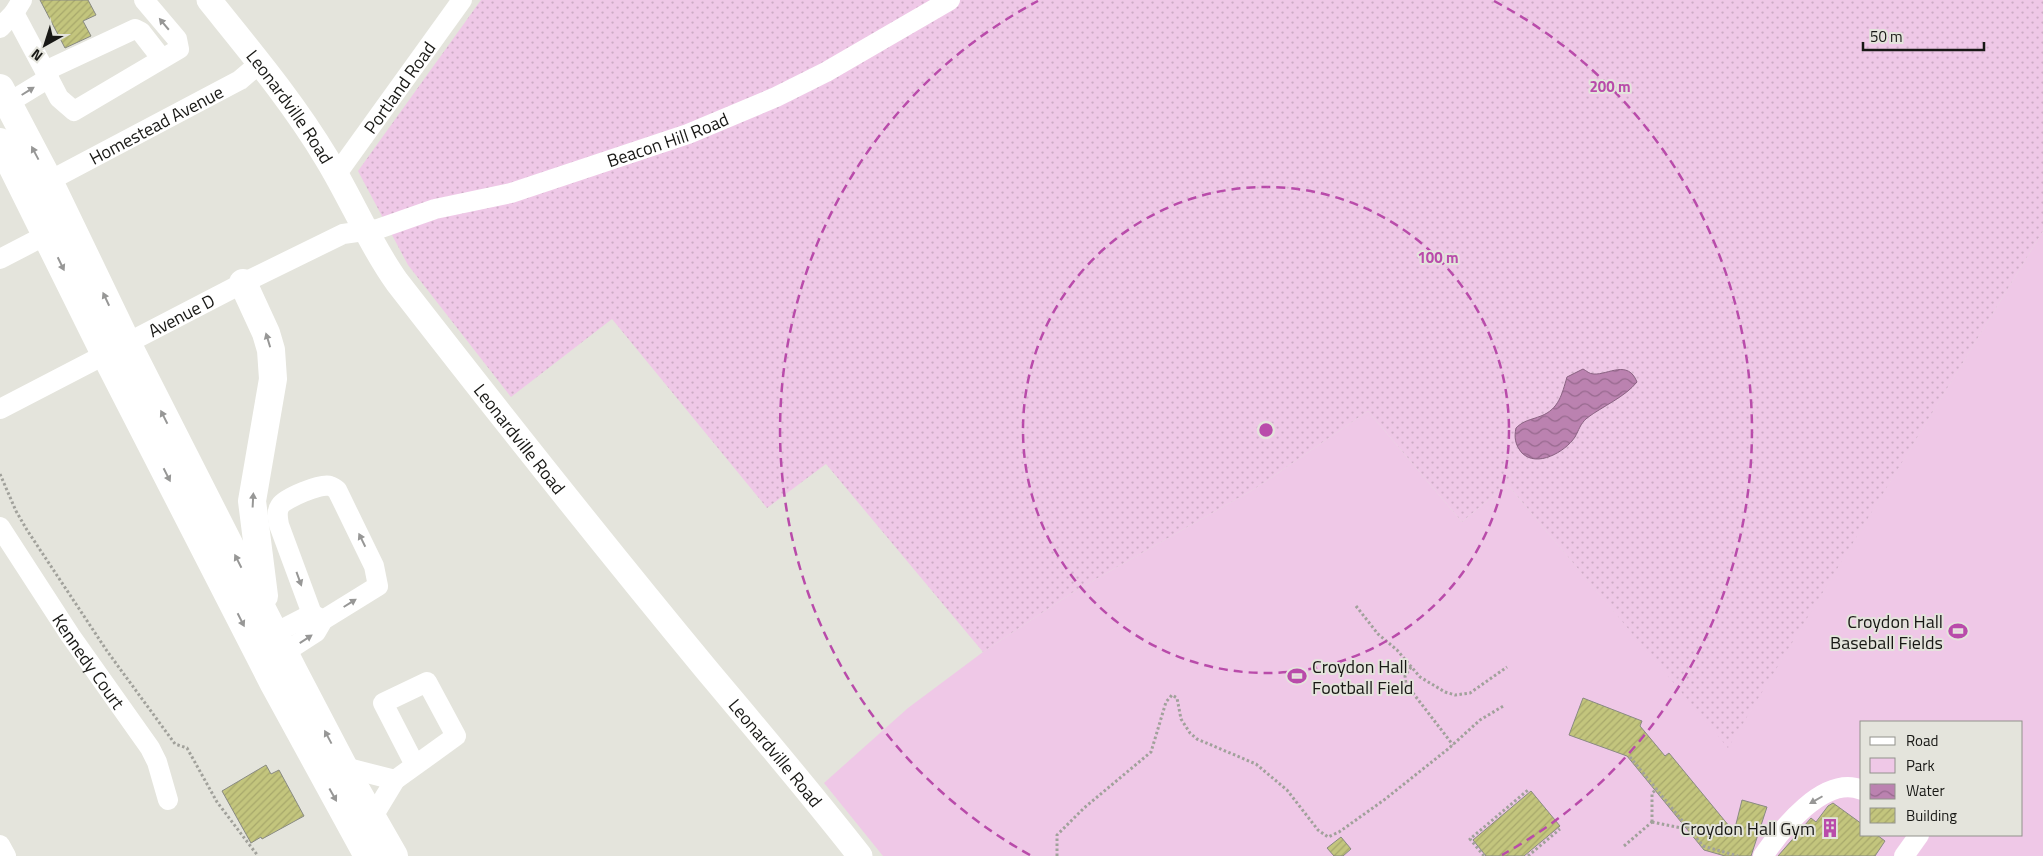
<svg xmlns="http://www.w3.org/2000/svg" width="2043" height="856" font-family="'Titillium Web',sans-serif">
<defs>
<pattern id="grass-dots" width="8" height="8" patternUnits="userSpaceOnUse" patternTransform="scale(1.25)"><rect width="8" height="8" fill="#efc8e7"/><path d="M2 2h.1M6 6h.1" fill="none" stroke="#ccabc5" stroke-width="1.8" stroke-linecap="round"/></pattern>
<pattern id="water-waves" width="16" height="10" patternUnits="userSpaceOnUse" patternTransform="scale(1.25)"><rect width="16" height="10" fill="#bb82b0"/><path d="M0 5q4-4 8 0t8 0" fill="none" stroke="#97698e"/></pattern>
<pattern id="building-hatch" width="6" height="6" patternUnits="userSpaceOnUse" patternTransform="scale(1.25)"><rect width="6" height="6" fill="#c3c57d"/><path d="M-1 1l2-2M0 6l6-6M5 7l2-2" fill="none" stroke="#a7a86b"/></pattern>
</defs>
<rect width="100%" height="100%" fill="#e4e4dc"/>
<path fill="url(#grass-dots)" d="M481 0H2043V231L1728 749 1507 484 1462 522 1368 411 1256 488 1075 591 983 652 826 464 767 508 612 319 511 397 408 265 358 171Z"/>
<path fill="#efc8e7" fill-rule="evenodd" d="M2043 231V856H883L824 783 908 708 983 652 1075 591 1256 488 1368 411 1462 522 1507 484 1728 748ZM1862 722H2022V835H1862Z"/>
<path fill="url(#water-waves)" stroke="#8a6282" d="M1583 369C1587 371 1589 374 1594 374 1608 375 1628 359 1637 382 1625 397 1603 406 1587 418 1580 424 1579 430 1575 437 1565 452 1537 468 1522 453 1515 445 1514 437 1516 428 1524 420 1531 420 1541 416 1559 409 1562 394 1567 377Z"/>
<g fill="url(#building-hatch)" stroke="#898a82">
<path d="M40 0H88L96 15 83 21 91 36 65 48Z"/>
<path d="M1583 698 1642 721 1640 726 1665 756 1669 753 1734 832 1742 800 1767 807 1751 856H1725L1704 850 1627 756 1569 735Z"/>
<path d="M266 765 271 774 279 770 304 816 262 839 261 837 251 843 222 791Z"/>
<path d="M1531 791 1560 826 1524 856H1486L1473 840Z"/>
<path d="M1833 803 1862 824V835H1877L1885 841 1875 856H1778L1811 818 1816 822 1828 806Z"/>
<path d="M1341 837 1351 849 1343 856H1334L1327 848Z"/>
</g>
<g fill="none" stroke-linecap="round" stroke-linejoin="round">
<g stroke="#a1a19b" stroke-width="3" stroke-dasharray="2.5 2.5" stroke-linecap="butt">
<path d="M0 474 16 511 27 530 107 651 175 744 187 748 217 802 258 856"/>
<path d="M1356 606 1378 634 1397 650 1420 677 1445 692 1455 695 1470 693 1507 667"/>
<path d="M1411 667 1405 676 1406 684 1453 745"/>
<path d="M1630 757 1703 846 1738 856"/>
<path d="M1652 822V793L1657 789"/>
<path d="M1652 822 1681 828 1685 824"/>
<path d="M1624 846 1652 822"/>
<path d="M1057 856V835L1084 808 1151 752 1166 702 1172 695 1177 698 1181 719 1190 733 1197 739 1256 764 1287 790 1318 830 1328 837 1339 832 1384 800 1448 749 1480 720 1505 705"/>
<path d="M1484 856 1470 839 1528 790"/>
<path d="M1528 856 1560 829"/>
</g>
<g stroke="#fff" stroke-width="20">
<path d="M144 0 177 39 179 49 74 111 59 98 45 71 135 29 141 32 162 59"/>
<path d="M14 13 45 71"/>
<path d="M0 28 14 13 22 0"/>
<path d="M8 103 49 78"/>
<path id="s1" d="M336 175 462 0"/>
<path id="s2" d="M49 181 240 80 259 64"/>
<path d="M0 259 46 235"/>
<path id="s3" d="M0 409 243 283 343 234 378 229 435 209 511 193 688 134 776 97 826 72 950 0"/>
<path id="s4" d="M0 527 70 635 150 748 157 762 168 800"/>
<path d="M275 633 312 614 323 620"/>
<path d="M285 652 316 632 323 620 378 586 374 566 337 490C336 489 331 486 330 486 321 483 285 498 280 506 276 512 278 518 279 525L312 614"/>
<path d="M344 767 395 780 372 818"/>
<path d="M395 780 456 736 427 682 383 703 415 765"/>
<path d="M0 845 6 856"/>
<path d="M1763 856C1781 830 1824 774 1862 790"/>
<path d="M1904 856 1919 835"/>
</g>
<path stroke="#fff" stroke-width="25" id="s5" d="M209 0C250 51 293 102 327 159 352 200 369 243 397 282 498 412 601 542 706 669 758 731 810 792 860 856"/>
<g stroke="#fff" stroke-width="28">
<path d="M0 88 49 181 127 343 294 672 351 781 394 856"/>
<path d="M0 142 105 354 274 684 368 856"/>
<path d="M243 283 266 333 271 350 273 379 252 501 264 596"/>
</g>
</g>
<defs><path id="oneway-solid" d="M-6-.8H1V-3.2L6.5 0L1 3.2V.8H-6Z" transform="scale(1.25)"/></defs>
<g fill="#979796">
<use href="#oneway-solid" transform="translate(164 24) rotate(-130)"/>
<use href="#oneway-solid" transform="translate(28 91) rotate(-32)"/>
<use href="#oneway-solid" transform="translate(35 153) rotate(-118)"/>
<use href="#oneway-solid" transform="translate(61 264) rotate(64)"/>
<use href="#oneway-solid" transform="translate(106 299) rotate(-115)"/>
<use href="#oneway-solid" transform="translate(268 340) rotate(-107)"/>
<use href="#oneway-solid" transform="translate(164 417) rotate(-117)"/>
<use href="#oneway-solid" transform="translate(167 475) rotate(63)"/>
<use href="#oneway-solid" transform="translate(253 500) rotate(-87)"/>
<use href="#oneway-solid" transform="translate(362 540) rotate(-116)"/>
<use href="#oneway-solid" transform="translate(238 561) rotate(-117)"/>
<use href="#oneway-solid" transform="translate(299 579) rotate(70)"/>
<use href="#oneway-solid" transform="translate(350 603) rotate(-32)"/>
<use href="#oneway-solid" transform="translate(241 620) rotate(63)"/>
<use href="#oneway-solid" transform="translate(306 639) rotate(-33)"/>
<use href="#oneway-solid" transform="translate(328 737) rotate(-118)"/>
<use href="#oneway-solid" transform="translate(333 795) rotate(61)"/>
<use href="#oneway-solid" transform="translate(1816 800) rotate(150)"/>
</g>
<g fill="none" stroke="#b94baa" stroke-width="2.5" stroke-dasharray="9 6">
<circle cx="1266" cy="430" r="243"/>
<path d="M1030 855A486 486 0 0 1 1038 1M1494 1A486 486 0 0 1 1502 855"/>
</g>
<defs>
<g id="stadium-bare" transform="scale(1.5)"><path d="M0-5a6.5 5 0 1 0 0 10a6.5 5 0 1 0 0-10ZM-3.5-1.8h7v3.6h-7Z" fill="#b94baa" stroke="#e4e4dc" stroke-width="2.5" paint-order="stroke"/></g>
<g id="building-bare" transform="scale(1.5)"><path d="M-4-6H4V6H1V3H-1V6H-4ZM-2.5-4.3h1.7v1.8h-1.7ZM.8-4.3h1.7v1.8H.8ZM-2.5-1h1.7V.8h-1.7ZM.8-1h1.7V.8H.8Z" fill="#b94baa" stroke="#e4e4dc" stroke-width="2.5" paint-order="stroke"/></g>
</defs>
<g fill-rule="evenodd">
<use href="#stadium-bare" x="1958" y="631"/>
<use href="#stadium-bare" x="1297" y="676"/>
<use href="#building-bare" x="1830" y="828"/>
</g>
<g text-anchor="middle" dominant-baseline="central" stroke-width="4" stroke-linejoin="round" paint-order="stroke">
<g font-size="18" fill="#181815" stroke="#e4e4dc">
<text stroke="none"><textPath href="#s1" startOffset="108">Portland Road</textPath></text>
<text stroke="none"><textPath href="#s5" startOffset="134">Leonardville Road</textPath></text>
<text stroke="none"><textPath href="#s2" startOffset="121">Homestead Avenue</textPath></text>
<text stroke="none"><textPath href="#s3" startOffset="724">Beacon Hill Road</textPath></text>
<text stroke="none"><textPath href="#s3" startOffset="204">Avenue D</textPath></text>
<text stroke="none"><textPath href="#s5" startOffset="539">Leonardville Road</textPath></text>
<text stroke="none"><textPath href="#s4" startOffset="161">Kennedy Court</textPath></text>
<text stroke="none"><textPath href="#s5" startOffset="944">Leonardville Road</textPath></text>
</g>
<g font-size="18" fill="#181815" stroke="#e4e4dc" text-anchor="end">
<text x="1943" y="621">Croydon Hall<tspan x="1943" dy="21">Baseball Fields</tspan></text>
<text x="1312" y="666" text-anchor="start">Croydon Hall<tspan x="1312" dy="21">Football Field</tspan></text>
<text x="1815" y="828">Croydon Hall Gym</text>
</g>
</g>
<circle cx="1266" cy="430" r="8" fill="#b94baa" stroke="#e4e4dc" stroke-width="2.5"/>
<g font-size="15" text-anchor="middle" font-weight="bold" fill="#b94baa" stroke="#e4e4dc" stroke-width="4" stroke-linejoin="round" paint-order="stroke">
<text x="1610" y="92">200 m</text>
<text x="1438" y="263">100 m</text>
</g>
<rect x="1860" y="721" width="162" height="115" fill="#e4e4dc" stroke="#92928c"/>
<rect x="1870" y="737" width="25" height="8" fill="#ffffff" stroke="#92928c"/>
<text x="1906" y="746" font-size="15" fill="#181815">Road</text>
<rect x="1870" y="758" width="25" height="15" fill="#efc8e7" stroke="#92928c"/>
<text x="1906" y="771" font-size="15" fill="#181815">Park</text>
<rect x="1870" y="784" width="25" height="15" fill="url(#water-waves)" stroke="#92928c"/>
<text x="1906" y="796" font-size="15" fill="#181815">Water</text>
<rect x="1870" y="808" width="25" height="15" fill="url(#building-hatch)" stroke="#92928c"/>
<text x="1906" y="821" font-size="15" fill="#181815">Building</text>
<g transform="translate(45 45) rotate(219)" stroke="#e4e4dc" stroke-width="4" paint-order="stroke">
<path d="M0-4L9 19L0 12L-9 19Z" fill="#181815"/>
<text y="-8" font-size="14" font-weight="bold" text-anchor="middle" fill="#181815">N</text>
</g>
<path d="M1863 42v8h121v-8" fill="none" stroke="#181815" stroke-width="2.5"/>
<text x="1870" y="42" font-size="15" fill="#181815" stroke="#e4e4dc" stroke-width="4" paint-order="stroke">50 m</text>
</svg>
